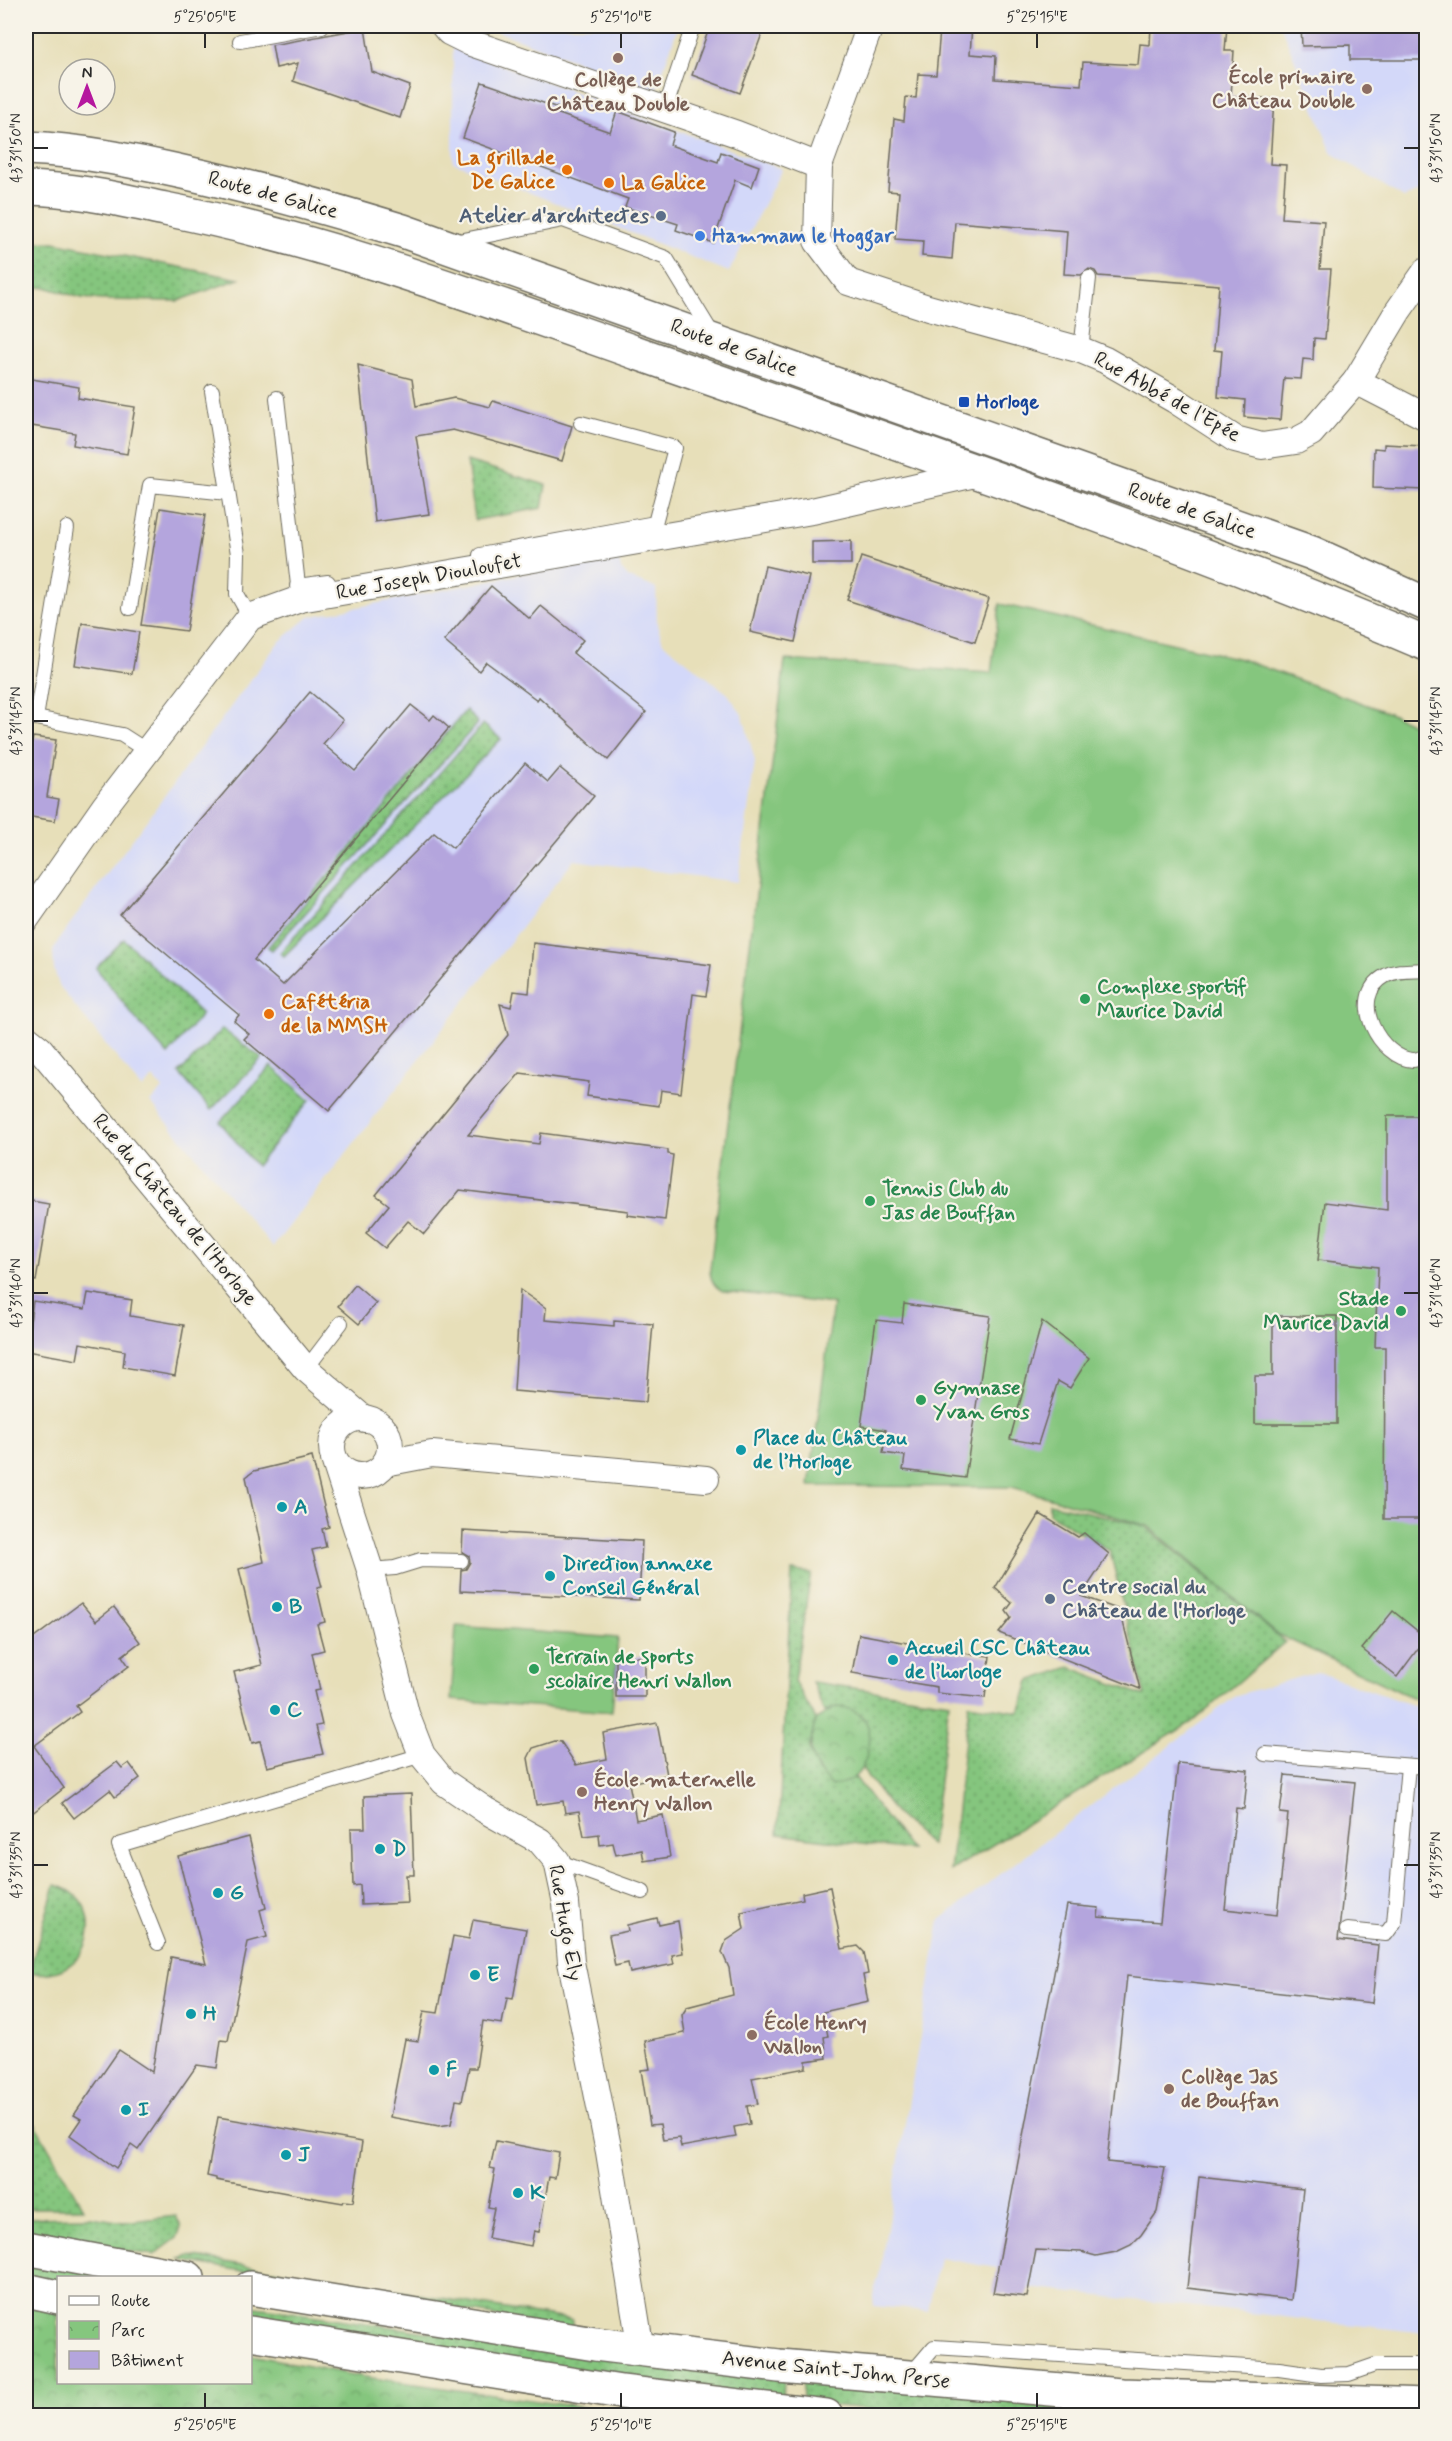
<svg xmlns="http://www.w3.org/2000/svg" width="1452" height="2441" font-family="Mynerve,sans-serif">
<defs>
<pattern id="grass-dots" width="8" height="8" patternUnits="userSpaceOnUse" patternTransform="scale(1.5)"><rect width="8" height="8" fill="#85c67e"/><path d="M2 2h.1M6 6h.1" fill="none" stroke="#6da167" stroke-width="1.8" stroke-linecap="round"/></pattern>
<pattern id="park-crowns" width="20" height="18" patternUnits="userSpaceOnUse" patternTransform="scale(1.5)"><rect width="20" height="18" fill="#85c67e"/><path d="M2 6a3 3 0 1 1 6 0M12 15a3 3 0 1 1 6 0" fill="none" stroke="#6da167"/></pattern>
</defs>
<rect width="100%" height="100%" fill="#f7f3e8"/>
<filter id="ink" filterUnits="userSpaceOnUse"><feTurbulence type="fractalNoise" baseFrequency=".0167" numOctaves="2"/><feDisplacementMap in="SourceGraphic" scale="12" xChannelSelector="R" yChannelSelector="G"/><feConvolveMatrix kernelMatrix="1 2 1 2 8 2 1 2 1" color-interpolation-filters="sRGB"/></filter>
<filter id="wash" filterUnits="userSpaceOnUse"><feTurbulence type="fractalNoise" baseFrequency=".008" numOctaves="4" result="noise"/><feDisplacementMap in="SourceGraphic" scale="24" xChannelSelector="R" yChannelSelector="G"/><feGaussianBlur stdDeviation="1.35" result="paint"/><feColorMatrix in="noise" values="0 0 0 0 0 0 0 0 0 0 0 0 0 0 0 0 0 1.4 0 .05"/><feComposite in="paint" operator="in"/></filter>
<g filter="url(#wash)">
<rect width="100%" height="100%" fill="#e7dfb9"/>
<g fill="#d3d8f9">
<path d="M483 26H678L656 91Z"/>
<path d="M1281 26H1426V189L1404 198 1332 153Z"/>
<path d="M453 47 782 169 729 272 453 162Z"/>
<path d="M612 556 618 559 621 569 629 578 656 588 657 624 663 643 728 694 743 716 755 761 738 882 574 860 273 1247 150 1102 163 1089 153 1078 142 1089 66 995 59 985 54 969 53 951 59 939 278 643 309 617Z"/>
<path d="M1317 1672 1426 1710V2333L1029 2288 1027 2297 993 2293 997 2268 939 2258 928 2311 874 2306 873 2296 879 2275 940 1920 1237 1695Z"/>
</g>
<g fill="url(#grass-dots)" stroke="#587854" stroke-width="1.5">
<path d="M54 242 239 279 178 301 102 300 82 298 48 288 26 286V243Z"/>
<path d="M467 461 546 485 542 508 475 520Z"/>
<path d="M466 710 478 723 272 950 268 947Z"/>
<path d="M483 724 501 739 284 956 280 953Z"/>
<path d="M124 939 202 1014 168 1055 135 1018 96 968Z"/>
<path d="M222 1029 262 1058 211 1110 179 1073Z"/>
<path d="M271 1066 310 1100 256 1166 220 1122Z"/>
<path d="M1049 1503 1145 1526 1285 1642 1192 1722 950 1871 969 1704 1020 1712 1029 1681 1070 1667 1145 1696 1110 1551 1049 1513Z"/>
<path d="M792 1571 811 1573 794 1681 816 1719 809 1749 818 1771 846 1782 855 1777 911 1850 778 1834Z"/>
<path d="M812 1682 949 1702 931 1845 895 1813 862 1769 865 1759 836 1707 824 1712Z"/>
<path d="M55 1885C112 1899 94 1985 29 1972Z"/>
<path d="M35 2124 83 2208H26L31 2160V2130Z"/>
<path d="M176 2216 181 2227 177 2238 154 2255 26 2237V2218L91 2217 124 2222Z"/>
<path d="M189 2256 572 2320V2330L180 2260Z"/>
<path d="M26 2258 118 2277 58 2278V2287L26 2281Z"/>
<path d="M250 2306 610 2359 784 2377 783 2402 251 2323Z"/>
<path d="M804 2376 1389 2415 932 2416 802 2402Z"/>
</g>
<g fill="url(#park-crowns)" stroke="#587854" stroke-width="1.5">
<path d="M836 1707C868 1708 875 1731 866 1758 863 1766 861 1772 853 1778 847 1783 839 1784 831 1786 809 1761 807 1751 816 1719Z"/>
<path d="M26 2302 58 2308V2382H250L251 2355 365 2377 637 2415H26Z"/>
</g>
<g fill="#85c67e" stroke="#587854" stroke-width="1.5">
<path d="M1000 604 1241 659 1389 713 1426 730V1704L1277 1634 1148 1526 1012 1487 809 1486 833 1304 723 1291C714 1287 710 1279 710 1269L785 660 991 673Z"/>
<path d="M456 1626 618 1638 612 1712 451 1700Z"/>
</g>
<g id="blocks">
<g fill="#b4a5dd">
<path d="M710 26H765L740 93 692 75Z"/>
<path d="M948 26H972L970 54 996 56 995 79 1081 85 1083 62 1138 65 1140 44 1150 45 1151 26H1227L1225 51H1234L1231 96 1274 99 1270 164 1286 165 1282 218 1324 221 1320 269H1331L1325 339 1314 338 1313 360 1303 359 1301 379 1284 378 1280 420 1244 417 1245 400 1218 397 1222 351 1214 350 1219 285 1098 276 1095 271 1089 269 1081 275 1064 274 1067 231 955 222 952 259 922 256 923 241 895 239 899 192 888 191 894 119 904 121 906 97 916 98 918 74 936 75 940 30H948Z"/>
<path d="M1301 26H1426V60H1350V45L1302 46Z"/>
<path d="M365 28 372 72 410 86 400 118 293 81 298 63 276 68 272 45Z"/>
<path d="M482 82 558 108 556 113 610 132 617 111 674 132 670 145 718 162 721 152 759 166 752 187 735 180 713 243 676 230 678 224 625 207 628 199 463 138Z"/>
<path d="M358 365 412 379 416 406 454 398 490 407 493 401 572 426 562 461 453 430 416 436 429 514 375 522Z"/>
<path d="M26 378 79 387 78 398 135 407 127 454 73 445 75 433 26 425Z"/>
<path d="M1384 444 1423 446V459H1426V490L1373 488 1374 448 1384 449Z"/>
<path d="M160 508 205 515 186 631 141 625Z"/>
<path d="M851 541V564H812V542Z"/>
<path d="M861 557 989 599 975 642 847 600Z"/>
<path d="M765 566 809 576 795 642 750 632Z"/>
<path d="M491 586 530 619 541 606 583 640 573 653 646 712 608 760 539 697 537 700 486 662 479 671 444 641Z"/>
<path d="M82 623 139 632 132 674 75 665Z"/>
<path d="M310 692 343 720 323 744 355 771 411 705 430 720 434 715 449 728 254 960 283 985 434 833 453 848 525 763 548 782 560 768 594 796 329 1111 244 1039 249 1034 234 1021 239 1015 120 915Z"/>
<path d="M33 737 56 740 47 797 59 799 55 821 26 816V746L31 747Z"/>
<path d="M533 943 711 965 706 996 693 994 681 1093 661 1090 659 1106 587 1096 589 1082 520 1073 468 1135 539 1144 541 1133 668 1150V1154L673 1155 665 1220 627 1215 628 1211 460 1190 424 1234 408 1221 385 1248 366 1233 389 1205 376 1195 508 1035 500 1004 511 1007 514 991 529 993Z"/>
<path d="M1387 1116H1426V1519H1384L1385 1347H1375L1378 1267 1318 1260 1325 1202 1387 1210Z"/>
<path d="M26 1200 49 1204 36 1281 26 1280Z"/>
<path d="M355 1285 376 1303 359 1324 338 1306Z"/>
<path d="M520 1290 546 1308 545 1320 614 1326V1321L653 1324 646 1402 514 1391Z"/>
<path d="M88 1293 132 1300 130 1316 184 1325 175 1376 123 1367 125 1351 80 1343 77 1360 26 1351 33 1301 85 1309Z"/>
<path d="M904 1304 990 1316 965 1478 903 1470 905 1456 883 1453 886 1430 861 1426 876 1320 902 1323Z"/>
<path d="M1273 1316H1337V1424H1255V1376H1273Z"/>
<path d="M1042 1321 1089 1358 1070 1388 1058 1381 1038 1444 1010 1439Z"/>
<path d="M312 1457 329 1527 322 1529 326 1547 312 1550 322 1587 317 1588 325 1622 317 1624 324 1650 312 1653 320 1690 314 1691 322 1725 316 1726 323 1754 267 1767 260 1741 252 1743 234 1672 262 1665 239 1569 264 1562 246 1477 254 1471Z"/>
<path d="M1040 1514 1078 1537 1084 1533 1109 1554 1081 1596 1120 1610 1140 1689 999 1633 1011 1618 1006 1611 1012 1603 995 1588Z"/>
<path d="M463 1531 642 1541 639 1600 460 1591 461 1570 466 1569 470 1562 469 1556 462 1552Z"/>
<path d="M81 1603 96 1621 114 1607 140 1642 122 1656 129 1666 76 1706 80 1712 34 1746 64 1788 26 1818V1644Z"/>
<path d="M1393 1611 1426 1638 1397 1677 1362 1649Z"/>
<path d="M859 1634 934 1648 933 1650 990 1656 985 1698 937 1693V1687L852 1673Z"/>
<rect x="616" y="1657" width="29" height="40"/>
<path d="M657 1723 667 1775 629 1783 636 1820 663 1815 670 1857 644 1861 642 1850 616 1855 613 1843 600 1845 599 1834 584 1836 579 1811 565 1813 563 1801 536 1805 528 1758 533 1748 555 1741 561 1742 576 1765 607 1759 603 1733Z"/>
<path d="M117 1762 122 1768 129 1763 140 1778 115 1797 110 1790 74 1818 62 1803Z"/>
<path d="M1178 1763 1248 1770 1244 1809 1236 1808 1225 1909 1277 1915 1288 1814 1280 1813 1285 1775 1355 1782 1338 1940 1378 1945 1372 2003 1127 1976 1107 2162 1165 2168 1157 2212 1141 2235 1131 2245 1116 2252 1096 2256 1081 2252 1036 2250 1027 2297 993 2293 1067 1905 1099 1908 1098 1917 1160 1922Z"/>
<path d="M411 1794 414 1875H406L408 1903 361 1905 360 1885 353 1886 351 1828H365L364 1796Z"/>
<path d="M249 1837 266 1908 260 1910 267 1937 248 1942 228 2041 221 2040 217 2068 197 2065 138 2150 131 2145 116 2168 70 2135 81 2119 74 2115 119 2050 152 2072 171 1957 206 1964 178 1856Z"/>
<path d="M830 1887 842 1949 858 1946 864 1952 868 1974 863 1975 868 2002 823 2012 828 2036 824 2037 827 2058 806 2061V2068L752 2078 758 2104 747 2106 750 2124 734 2127 736 2137 681 2147 679 2138 663 2140 660 2124 650 2125 641 2070 650 2069 645 2041 685 2033 682 2015 687 2007 733 1995 729 1968 722 1952 726 1941 744 1929 741 1912 803 1899 802 1893Z"/>
<path d="M657 1918 659 1925 678 1921 683 1953 672 1955 674 1964 630 1973 628 1963 615 1966 609 1935 628 1931 627 1925Z"/>
<path d="M473 1920 526 1929 513 1999 507 1998 502 2024 483 2021 476 2068H469L462 2101 456 2100 451 2124 439 2126 390 2117 405 2039 418 2041 424 2011 438 2013 453 1936 469 1939Z"/>
<path d="M218 2117 362 2142 353 2202 344 2201 343 2203 320 2199 216 2180V2178L207 2176Z"/>
<path d="M496 2141 559 2153 555 2178 549 2177 539 2232 534 2231 531 2246 488 2238 494 2208 488 2207 495 2169 490 2168Z"/>
<path d="M1199 2177 1303 2189 1291 2300 1187 2288Z"/>
</g>
</g>
</g>
<g filter="url(#ink)">
<use href="#blocks" fill-opacity="0" stroke="#6d6a5d" stroke-width="1.5"/>
<g fill="none" stroke-linecap="round" stroke-linejoin="round">
<g stroke="#6d6a5d" stroke-width="16">
<g id="lane">
<path d="M240 41 322 26"/>
<path d="M665 109 693 26"/>
<path d="M454 242 563 220 666 258 713 335"/>
<path d="M1081 350 1089 278"/>
<path d="M212 391 238 554 237 594 250 617"/>
<path d="M277 398 299 594"/>
<path d="M480 555 655 523 675 448 581 423"/>
<path d="M297 586 328 582"/>
<path d="M130 608 150 485 228 493"/>
<path d="M26 716 122 735 147 751"/>
<path d="M36 718 67 528"/>
<path d="M1426 970C1413 971 1397 969 1385 976 1346 998 1381 1059 1413 1060 1417 1060 1423 1057 1426 1056"/>
<path d="M306 1369 341 1323"/>
<path d="M370 1570 395 1568 421 1560 461 1561"/>
<path d="M1265 1754 1426 1767"/>
<path d="M557 1861 643 1892"/>
<path d="M1347 1930 1386 1934 1394 1923 1408 1766"/>
<path d="M158 1943 119 1845 422 1755"/>
<path d="M911 2374 934 2347 1279 2369 1321 2375 1349 2374 1375 2365H1426"/>
</g>
</g>
<g stroke="#6d6a5d" stroke-width="28">
<g id="street">
<path d="M444 26 449 32 471 43 737 134 819 166"/>
<path d="M870 26 819 166 817 241 848 282 928 308 1081 350 1105 360 1175 400 1235 439 1262 446 1296 441 1311 433 1356 381 1398 311 1426 271"/>
<path d="M1356 381 1426 417"/>
<path d="M26 919 105 806 250 617 300 599 812 511 979 473"/>
<path d="M26 1038 40 1049 306 1369 364 1419"/>
<circle cx="361" cy="1447" r="29"/>
<path d="M334 1459 370 1570 406 1714 422 1755 444 1782 485 1810 540 1841 557 1861 566 1903 571 1962 609 2152 641 2350"/>
<path d="M385 1463 432 1454 706 1479"/>
</g>
</g>
<g stroke="#6d6a5d" stroke-width="36">
<g id="secondary">
<path d="M26 2248 188 2278"/>
<path d="M250 2288 595 2344 779 2366 1121 2395 1426 2405"/>
<path d="M26 2290 58 2297"/>
<path d="M250 2333 621 2392 826 2416"/>
</g>
</g>
<g stroke="#6d6a5d" stroke-width="36">
<g id="primary">
<path d="M26 148C81 150 133 161 187 173 260 189 331 209 403 231L1312 553 1426 604"/>
<path d="M26 188C74 189 117 199 165 209 328 241 483 299 640 354 903 446 1169 535 1426 644"/>
</g>
</g>
<use href="#lane" stroke="#fff" stroke-width="14"/>
<use href="#street" stroke="#fff" stroke-width="26"/>
<use href="#secondary" stroke="#fff" stroke-width="33"/>
<use href="#primary" stroke="#fff" stroke-width="33"/>
</g>
</g>
<path fill="none" stroke="#2b2b2b" stroke-width="2" d="M205 33V48M621 33V48M1037 33V48M33 148H48M1404 148H1419M33 721H48M1404 721H1419M33 1293H48M1404 1293H1419M33 1865H48M1404 1865H1419M205 2393V2408M621 2393V2408M1037 2393V2408"/>
<g fill="#8d6e63" stroke="#f7f3e8" stroke-width="2">
<circle cx="618" cy="58" r="6"/>
<circle cx="1367" cy="89" r="6"/>
<circle cx="582" cy="1792" r="6"/>
<circle cx="752" cy="2035" r="6"/>
<circle cx="1169" cy="2089" r="6"/>
</g>
<g fill="#e8710a" stroke="#f7f3e8" stroke-width="2">
<circle cx="567" cy="170" r="6"/>
<circle cx="609" cy="183" r="6"/>
<circle cx="269" cy="1014" r="6"/>
</g>
<g fill="#5c6f8a" stroke="#f7f3e8" stroke-width="2">
<circle cx="661" cy="216" r="6"/>
<circle cx="1050" cy="1599" r="6"/>
</g>
<circle fill="#3f7fe0" stroke="#f7f3e8" stroke-width="2" cx="700" cy="236" r="6"/>
<rect fill="#1a4fb4" stroke="#f7f3e8" stroke-width="2" x="958" y="396" width="12" height="12" rx="3"/>
<g fill="#2e9e5b" stroke="#f7f3e8" stroke-width="2">
<circle cx="1085" cy="999" r="6"/>
<circle cx="870" cy="1201" r="6"/>
<circle cx="1401" cy="1311" r="6"/>
<circle cx="921" cy="1400" r="6"/>
<circle cx="534" cy="1669" r="6"/>
</g>
<g fill="#0f9aa8" stroke="#f7f3e8" stroke-width="2">
<circle cx="741" cy="1450" r="6"/>
<circle cx="282" cy="1507" r="6"/>
<circle cx="550" cy="1576" r="6"/>
<circle cx="277" cy="1607" r="6"/>
<circle cx="893" cy="1660" r="6"/>
<circle cx="275" cy="1710" r="6"/>
<circle cx="380" cy="1849" r="6"/>
<circle cx="218" cy="1893" r="6"/>
<circle cx="475" cy="1975" r="6"/>
<circle cx="191" cy="2014" r="6"/>
<circle cx="434" cy="2070" r="6"/>
<circle cx="126" cy="2110" r="6"/>
<circle cx="286" cy="2155" r="6"/>
<circle cx="518" cy="2193" r="6"/>
</g>
<g text-anchor="middle" dominant-baseline="central" stroke-width="4.5" stroke-linejoin="round" paint-order="stroke">
<g font-size="21" font-weight="bold" fill="#785e54" stroke="#f7f3e8" text-anchor="start">
<text x="1355" y="77" text-anchor="end">École primaire<tspan x="1355" dy="24">Château Double</tspan></text>
<text x="618" y="80" text-anchor="middle">Collège de<tspan x="618" dy="24">Château Double</tspan></text>
<text x="594" y="1780">École maternelle<tspan x="594" dy="24">Henry Wallon</tspan></text>
<text x="764" y="2023">École Henry<tspan x="764" dy="24">Wallon</tspan></text>
<text x="1181" y="2077">Collège Jas<tspan x="1181" dy="24">de Bouffan</tspan></text>
</g>
<g font-size="21" font-weight="bold" fill="#c56008" stroke="#f7f3e8" text-anchor="start">
<text x="555" y="158" text-anchor="end">La grillade<tspan x="555" dy="24">De Galice</tspan></text>
<text x="621" y="183">La Galice</text>
<text x="281" y="1002">Cafétéria<tspan x="281" dy="24">de la MMSH</tspan></text>
</g>
<g font-size="21" fill="#2b2b2b" stroke="#f7f3e8">
<text transform="translate(273 195) rotate(15)">Route de Galice</text>
<text transform="translate(734 348) rotate(20)">Route de Galice</text>
<text transform="translate(1167 397) rotate(29)">Rue Abbé de l'Epée</text>
<text transform="translate(1192 511) rotate(19)">Route de Galice</text>
<text transform="translate(429 577) rotate(-10)">Rue Joseph Diouloufet</text>
<text transform="translate(175 1210) rotate(50)">Rue du Château de l'Horloge</text>
<text transform="translate(565 1923) rotate(80)">Rue Hugo Ely</text>
<text transform="translate(836 2370) rotate(6)">Avenue Saint-John Perse</text>
</g>
<g font-size="21" font-weight="bold" fill="#4e5e75" stroke="#f7f3e8" text-anchor="end">
<text x="649" y="216">Atelier d'architectes</text>
<text x="1062" y="1587" text-anchor="start">Centre social du<tspan x="1062" dy="24">Château de l'Horloge</tspan></text>
</g>
<g font-size="21" font-weight="bold" fill="#366cbe" stroke="#f7f3e8" text-anchor="start">
<text x="712" y="236">Hammam le Hoggar</text>
</g>
<g font-size="21" font-weight="bold" fill="#164399" stroke="#f7f3e8" text-anchor="start">
<text x="976" y="402">Horloge</text>
</g>
<g font-size="21" font-weight="bold" fill="#27864d" stroke="#f7f3e8" text-anchor="start">
<text x="1097" y="987">Complexe sportif<tspan x="1097" dy="24">Maurice David</tspan></text>
<text x="882" y="1189">Tennis Club du<tspan x="882" dy="24">Jas de Bouffan</tspan></text>
<text x="1389" y="1299" text-anchor="end">Stade<tspan x="1389" dy="24">Maurice David</tspan></text>
<text x="933" y="1388">Gymnase<tspan x="933" dy="24">Yvan Gros</tspan></text>
<text x="546" y="1657">Terrain de sports<tspan x="546" dy="24">scolaire Henri Wallon</tspan></text>
</g>
<g font-size="21" font-weight="bold" fill="#0d838f" stroke="#f7f3e8" text-anchor="start">
<text x="753" y="1438">Place du Château<tspan x="753" dy="24">de l’Horloge</tspan></text>
<text x="294" y="1507">A</text>
<text x="562" y="1564">Direction annexe<tspan x="562" dy="24">Conseil Général</tspan></text>
<text x="289" y="1607">B</text>
<text x="905" y="1648">Accueil CSC Château<tspan x="905" dy="24">de l’horloge</tspan></text>
<text x="287" y="1710">C</text>
<text x="392" y="1849">D</text>
<text x="230" y="1893">G</text>
<text x="487" y="1975">E</text>
<text x="203" y="2014">H</text>
<text x="446" y="2070">F</text>
<text x="138" y="2110">I</text>
<text x="298" y="2155">J</text>
<text x="530" y="2193">K</text>
</g>
</g>
<rect width="1452" height="2441" fill="none" stroke="#f7f3e8" stroke-width="66"/>
<rect x="57" y="2276" width="195" height="108" fill="#f7f3e8" stroke="#a5a39c" stroke-width="1.5"/>
<rect x="69" y="2296" width="30" height="9" fill="#ffffff" stroke="#a5a39c" stroke-width="1.5"/>
<text x="111" y="2306" font-size="18" fill="#2b2b2b">Route</text>
<rect x="69" y="2321" width="30" height="18" fill="url(#park-crowns)" stroke="#a5a39c" stroke-width="1.5"/>
<text x="111" y="2336" font-size="18" fill="#2b2b2b">Parc</text>
<rect x="69" y="2351" width="30" height="18" fill="#b4a5dd" stroke="#a5a39c" stroke-width="1.5"/>
<text x="111" y="2366" font-size="18" fill="#2b2b2b">Bâtiment</text>
<g transform="translate(87 87)"><circle r="28" fill="#f7f3e8" stroke="#a5a39c" stroke-width="1.5"/>
<path d="M0-4.5L10 22L0 15L-10 22Z" fill="#b5179e"/>
<text y="-9" font-size="16" font-weight="bold" text-anchor="middle" fill="#2b2b2b">N</text>
</g>
<rect x="33" y="33" width="1386" height="2375" fill="none" stroke="#2b2b2b" stroke-width="2"/>
<g font-size="15" text-anchor="middle" fill="#2b2b2b">
<text x="205" y="22">5°25'05"E</text>
<text x="621" y="22">5°25'10"E</text>
<text x="1037" y="22">5°25'15"E</text>
<text transform="translate(16 148) rotate(-90)" y="5">43°31'50"N</text>
<text transform="translate(1436 148) rotate(-90)" y="5">43°31'50"N</text>
<text transform="translate(16 721) rotate(-90)" y="5">43°31'45"N</text>
<text transform="translate(1436 721) rotate(-90)" y="5">43°31'45"N</text>
<text transform="translate(16 1293) rotate(-90)" y="5">43°31'40"N</text>
<text transform="translate(1436 1293) rotate(-90)" y="5">43°31'40"N</text>
<text transform="translate(16 1865) rotate(-90)" y="5">43°31'35"N</text>
<text transform="translate(1436 1865) rotate(-90)" y="5">43°31'35"N</text>
<text x="205" y="2430">5°25'05"E</text>
<text x="621" y="2430">5°25'10"E</text>
<text x="1037" y="2430">5°25'15"E</text>
</g>
</svg>
